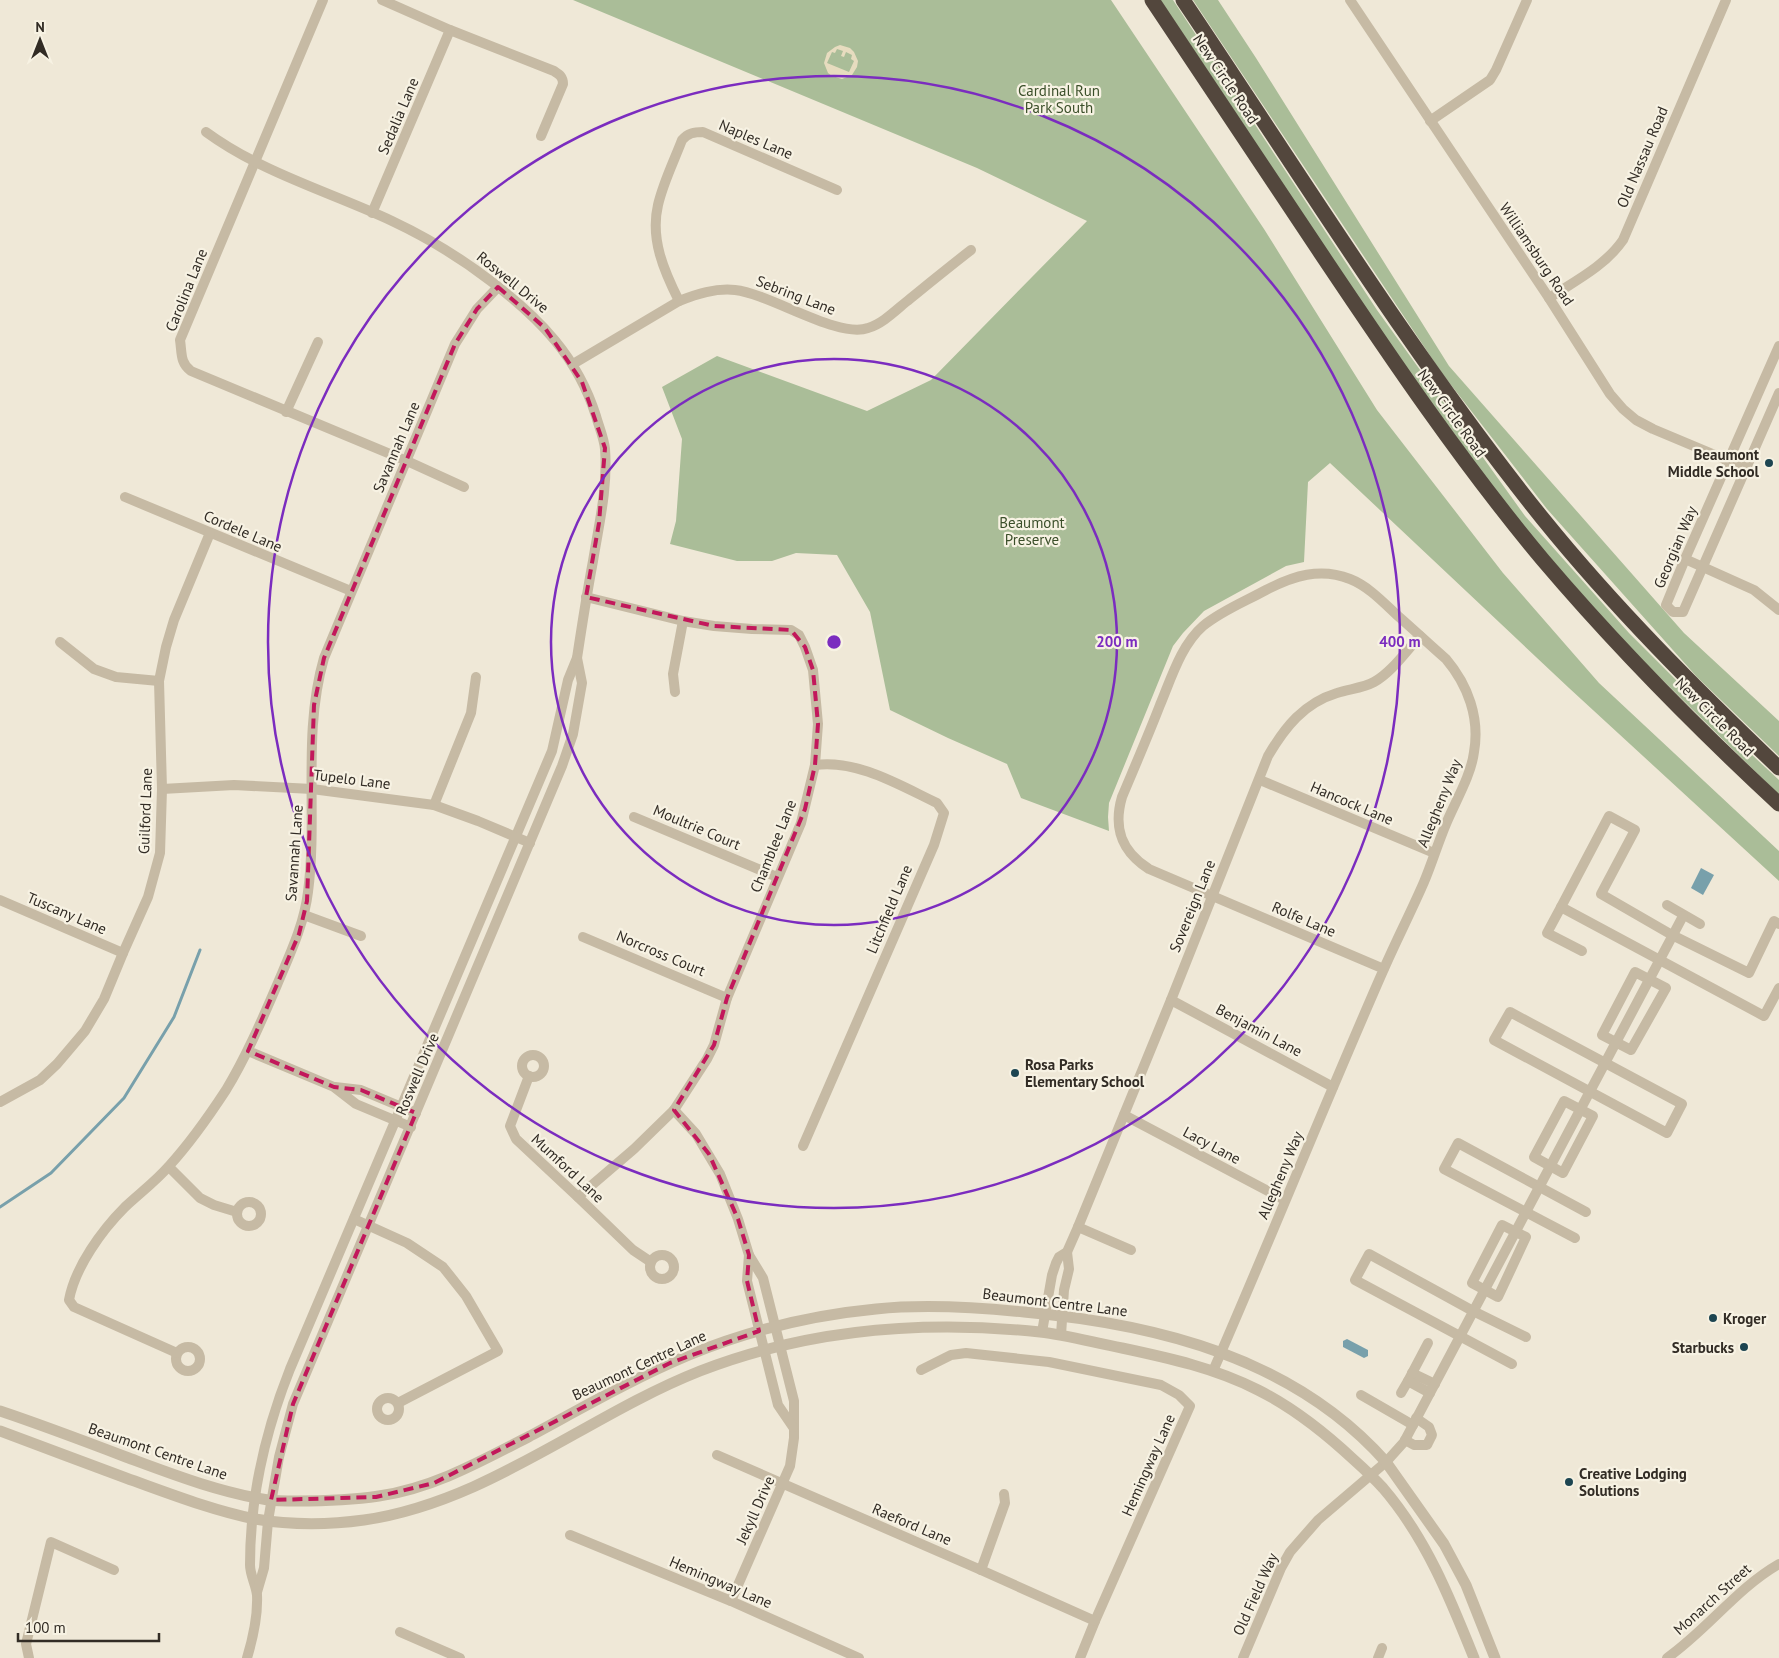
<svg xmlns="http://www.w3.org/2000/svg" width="1779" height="1658" font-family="'PT Sans',sans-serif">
<rect width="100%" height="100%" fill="#efe8d7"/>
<g fill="#aabd98">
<path d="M573 0H1111L1264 229 1377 410 1503 573 1599 683 1779 851V881L1569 688 1330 463 1308 482 1304 562 1286 566 1204 611 1183 633 1173 646 1109 803 1108 817 1109 831 1021 798 1007 764 948 738 890 710 870 612 837 555 796 553 772 561H737L670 544 676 521 682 439 662 387 717 356 867 411 931 380 1087 221 977 168Z"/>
<path d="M1160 0H1173L1377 310 1525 516 1629 633 1737 741 1779 780V795L1617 635 1518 521 1403 366Z"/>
<path d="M1193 0H1218L1256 58 1449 366 1684 633 1779 721V756L1697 677 1547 509 1441 372Z"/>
</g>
<path fill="#e7dcbf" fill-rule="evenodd" d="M840 45 850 48 854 52 858 61 857 67 852 75 842 79 832 76 828 73 824 63 827 53 835 47ZM837 49 843 51 841 56 844 57 846 52 852 55 851 59 854 61 849 72 827 63 832 52 835 53Z"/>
<g fill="#78a0ab">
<path d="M1701 868 1714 875 1703 895 1691 888Z"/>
<path d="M1347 1339 1368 1350V1356L1364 1358 1343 1347V1341Z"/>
</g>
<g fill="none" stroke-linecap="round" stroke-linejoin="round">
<path stroke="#78a0ab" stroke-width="3" d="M0 1207 51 1173 124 1098 174 1017 200 950"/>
<g stroke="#c6baa4" stroke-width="10">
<path d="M323 0 180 340C182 353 180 363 191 371L407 461 464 487"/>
<path d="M382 0 450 30 554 71C560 75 563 77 563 84L541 136"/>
<path d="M1350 0 1549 298 1610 394 1623 409 1636 420 1653 429 1746 468"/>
<path d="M1430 121 1490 80 1496 70 1527 0"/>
<path d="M206 132C262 173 330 192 392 221 428 238 461 258 492 282 540 319 577 356 596 416 599 427 604 438 605 449 608 487 599 524 593 561 587 593 582 625 577 658L568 680 552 751 290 1369C265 1432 250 1497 250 1565 250 1575 256 1585 257 1595 258 1616 253 1638 247 1658"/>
<path d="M372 213 450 30"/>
<path d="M1549 298C1575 281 1605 266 1623 240L1726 0"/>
<path d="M679 301C664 271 650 239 658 205 663 183 674 161 682 140 688 133 694 132 703 132L837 190"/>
<path d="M1779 346 1685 559 1666 605 1673 612H1683L1779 393"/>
<path d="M573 364 679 301C697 294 715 288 735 290 771 294 838 339 868 328 882 324 895 311 906 302 927 285 949 267 971 250"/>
<path d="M286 412 318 342"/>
<path d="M125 497 351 591"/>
<path d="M1685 559 1754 590 1779 610"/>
<path d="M60 642 94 669 116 677 159 681"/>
<path d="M675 692 673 674 683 621"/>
<path d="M1260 780 1434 853"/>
<path d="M162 789 234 785 312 789 434 805 478 821 530 843"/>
<path d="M434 805 471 713 476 677"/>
<path d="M634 817 777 877"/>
<path d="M0 900 123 953"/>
<path d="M1667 905 1700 924"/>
<path d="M1561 907 1547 933 1582 951"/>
<path d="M304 915 361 936"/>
<path d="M1779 924 1774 921 1749 973 1672 935 1601 894 1635 830 1609 816 1561 907 1764 1016 1779 988"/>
<path d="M583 937 727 998"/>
<path d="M1635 972 1666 988 1631 1050 1602 1035Z"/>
<path d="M1171 1000 1333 1087"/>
<path d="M1510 1012 1682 1104 1667 1133 1494 1040Z"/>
<path d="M248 1051 334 1087 356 1104 411 1127"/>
<circle cx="533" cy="1066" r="11"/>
<path d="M529 1076 510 1126 516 1139 578 1197 633 1250 651 1262"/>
<path d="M335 1087 361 1090 416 1113"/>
<path d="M1564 1101 1593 1116 1563 1173 1534 1157Z"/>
<path d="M0 1102 40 1080 57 1064 85 1031 104 999 123 953 148 897 160 853 162 789 159 681 166 647 174 620 210 533"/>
<path d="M674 1110 696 1134 720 1174 738 1219 749 1255 763 1278 794 1401V1438L790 1466 731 1601"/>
<path d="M1124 1115 1285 1200"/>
<path d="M803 1146 934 845 944 813 937 803C901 786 857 759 815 765"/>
<path d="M169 1167 200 1198 214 1205 237 1212"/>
<path d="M578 1197 634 1149 674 1110 707 1059 714 1045 727 998 801 823 815 765 818 724 813 670 805 647 799 635 791 630 752 629 714 626 683 621 586 597"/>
<circle cx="249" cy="1214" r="12"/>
<path d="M354 1219 407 1243 443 1267 466 1296 498 1351 398 1403"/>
<path d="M1502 1225 1526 1237 1498 1297 1472 1283Z"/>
<path d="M1078 1227 1131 1250"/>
<path d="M1575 1238 1444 1169 1458 1143 1586 1212"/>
<path d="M749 1255 747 1281 778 1405 793 1427"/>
<circle cx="662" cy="1267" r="12"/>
<path d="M1042 1332 1052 1275 1056 1263 1059 1257 1067 1252 1078 1227 1171 1000 1268 756C1285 727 1304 703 1337 693 1349 689 1363 688 1374 682 1392 672 1406 651 1420 636"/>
<path d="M1061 1335 1064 1290 1069 1269 1067 1252"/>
<circle cx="188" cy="1359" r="12"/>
<path d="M177 1353 74 1307 69 1300C75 1267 102 1230 125 1207 140 1193 156 1181 169 1166 190 1143 209 1116 226 1090 246 1057 262 1020 277 985 290 954 304 925 308 892 318 815 302 734 324 658L455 344 477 309 498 287"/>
<path d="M1512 1364 1355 1280 1369 1254 1473 1311 1526 1337"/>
<path d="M921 1370 951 1355 966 1353 1049 1362 1161 1385 1179 1395 1190 1406 1095 1621 1080 1658"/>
<path d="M1213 1371C1271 1238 1325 1103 1383 971 1396 941 1411 912 1424 882 1432 863 1438 843 1446 824 1455 802 1471 776 1474 752 1480 718 1468 685 1446 659 1430 645 1414 630 1398 616 1383 602 1368 586 1350 579 1320 567 1293 576 1266 590 1246 601 1221 611 1203 626 1181 645 1171 679 1160 705 1148 736 1135 766 1122 797 1113 828 1121 851 1149 869L1384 969"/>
<path d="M1412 1373 1435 1384"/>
<path d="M1408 1381 1428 1343"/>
<path d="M1401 1393 1408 1381 1430 1393"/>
<path d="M1361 1395 1413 1425"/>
<circle cx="388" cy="1409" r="11"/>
<path d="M1405 1440 1414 1445H1427L1432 1435 1429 1427 1416 1418"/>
<path d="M717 1455 981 1570 1095 1621"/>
<path d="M570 1535 731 1601 859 1658"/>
<path d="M981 1570 1005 1503 1004 1494"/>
<path d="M257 1592 264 1568 268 1521 279 1457 293 1404 562 766 573 734 582 683 577 658"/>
<path d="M400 1632 460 1658"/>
<path d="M29 1658 26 1644 51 1542 114 1570"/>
<path d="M1243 1658 1281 1568 1290 1552 1318 1520 1386 1462 1404 1442 1683 916"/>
<path d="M1378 1658 1382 1648"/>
<path d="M1667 1658C1707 1630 1737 1588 1779 1564"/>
</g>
<g stroke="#c6baa4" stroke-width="11">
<path d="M0 1411C42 1425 84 1441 126 1457 172 1474 218 1492 268 1500 277 1501 287 1501 297 1501 325 1501 352 1500 379 1496 434 1488 481 1461 530 1436 582 1408 634 1378 689 1355 747 1331 813 1315 876 1309 925 1304 975 1307 1024 1312 1157 1324 1294 1358 1386 1462L1444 1544 1466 1585 1495 1658"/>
<path d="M0 1431C42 1447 84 1462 126 1478 168 1493 211 1510 255 1519 290 1525 328 1525 364 1520 488 1502 586 1416 700 1371 808 1329 925 1320 1040 1332 1067 1335 1095 1343 1122 1348 1169 1358 1215 1368 1258 1390 1294 1408 1324 1432 1353 1459 1363 1468 1374 1478 1383 1488 1426 1538 1450 1598 1474 1658"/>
</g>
<g stroke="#53473d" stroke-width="15">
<path d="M1152 0C1208 84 1264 168 1320 252 1391 358 1462 463 1543 560 1616 646 1696 727 1779 804"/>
<path d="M1183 0C1301 175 1411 355 1543 519 1615 608 1696 689 1779 768"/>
</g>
</g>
<path fill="none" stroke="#c2185b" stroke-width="4" stroke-dasharray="10 6" stroke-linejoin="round" d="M498 287 545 328 582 382 605 448 599 523 586 597 714 626 791 630 805 647 813 670 818 724 815 765 805 809 727 998 714 1045 674 1110 709 1154 738 1219 749 1255 747 1281 759 1331 670 1363 434 1483 376 1497 271 1500 293 1404 416 1113 361 1090 334 1087 248 1051 299 934 307 901 314 705 324 658 455 344 477 309Z"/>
<g fill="none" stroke="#7b2cbf" stroke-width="2.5">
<circle cx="834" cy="642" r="283"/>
<circle cx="834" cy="642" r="566"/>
</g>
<g fill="#1d4551" stroke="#f7f2e3" stroke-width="2">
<circle cx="1769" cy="463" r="5"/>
<circle cx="1015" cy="1073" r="5"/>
<circle cx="1713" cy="1318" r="5"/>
<circle cx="1744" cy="1347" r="5"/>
<circle cx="1569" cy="1482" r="5"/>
</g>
<g text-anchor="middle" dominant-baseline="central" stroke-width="4.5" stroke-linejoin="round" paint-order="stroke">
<g font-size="15" fill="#322c25" stroke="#f7f2e3">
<text transform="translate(1226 79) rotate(56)">New Circle Road</text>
<text transform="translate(398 116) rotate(-67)">Sedalia Lane</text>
<text transform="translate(756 139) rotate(23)">Naples Lane</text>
<text transform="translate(1642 157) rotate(-67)">Old Nassau Road</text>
<text transform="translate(1537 254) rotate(56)">Williamsburg Road</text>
<text transform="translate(513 282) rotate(39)">Roswell Drive</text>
<text transform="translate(186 290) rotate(-68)">Carolina Lane</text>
<text transform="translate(796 295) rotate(21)">Sebring Lane</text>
<text transform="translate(1452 413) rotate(54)">New Circle Road</text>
<text transform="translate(396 447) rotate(-67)">Savannah Lane</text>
<text transform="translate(243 531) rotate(23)">Cordele Lane</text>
<text transform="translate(1675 547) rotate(-67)">Georgian Way</text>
<text transform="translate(1715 717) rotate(45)">New Circle Road</text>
<text transform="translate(352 779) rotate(7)">Tupelo Lane</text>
<text transform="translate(1352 803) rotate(23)">Hancock Lane</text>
<text transform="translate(1439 803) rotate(-68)">Allegheny Way</text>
<text transform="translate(145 811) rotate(-88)">Guilford Lane</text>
<text transform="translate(697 827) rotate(23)">Moultrie Court</text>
<text transform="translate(773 846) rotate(-68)">Chamblee Lane</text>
<text transform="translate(294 853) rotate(-86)">Savannah Lane</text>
<text transform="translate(1192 906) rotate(-68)">Sovereign Lane</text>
<text transform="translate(889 909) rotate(-67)">Litchfield Lane</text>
<text transform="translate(67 913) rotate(23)">Tuscany Lane</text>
<text transform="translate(1304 919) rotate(23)">Rolfe Lane</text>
<text transform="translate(661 953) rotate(23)">Norcross Court</text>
<text transform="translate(1259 1030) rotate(28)">Benjamin Lane</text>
<text transform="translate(417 1074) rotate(-67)">Roswell Drive</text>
<text transform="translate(1212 1145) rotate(28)">Lacy Lane</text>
<text transform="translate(568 1168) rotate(43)">Mumford Lane</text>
<text transform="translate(1280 1175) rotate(-67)">Allegheny Way</text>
<text transform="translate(1055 1302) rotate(7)">Beaumont Centre Lane</text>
<text transform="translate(639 1365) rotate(-25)">Beaumont Centre Lane</text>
<text transform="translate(158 1451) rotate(19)">Beaumont Centre Lane</text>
<text transform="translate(1148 1465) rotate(-66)">Hemingway Lane</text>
<text transform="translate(755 1510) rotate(-66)">Jekyll Drive</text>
<text transform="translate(912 1524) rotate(23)">Raeford Lane</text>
<text transform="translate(721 1582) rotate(23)">Hemingway Lane</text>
<text transform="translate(1255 1594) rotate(-66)">Old Field Way</text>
<text transform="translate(1712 1599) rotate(-42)">Monarch Street</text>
</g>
<g font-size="15" fill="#3b4f2a" stroke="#f7f2e3">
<text x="1059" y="90">Cardinal Run<tspan x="1059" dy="17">Park South</tspan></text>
<text x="1032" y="522">Beaumont<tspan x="1032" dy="17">Preserve</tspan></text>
</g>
<g font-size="15" font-weight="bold" fill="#322c25" stroke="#f7f2e3" text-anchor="start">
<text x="1759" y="454" text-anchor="end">Beaumont<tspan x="1759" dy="17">Middle School</tspan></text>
<text x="1025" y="1064">Rosa Parks<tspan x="1025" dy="17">Elementary School</tspan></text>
<text x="1723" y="1318">Kroger</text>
<text x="1734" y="1347" text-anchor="end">Starbucks</text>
<text x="1579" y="1473">Creative Lodging<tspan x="1579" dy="17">Solutions</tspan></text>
</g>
</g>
<circle cx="834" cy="642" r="8" fill="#7b2cbf" stroke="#f7f2e3" stroke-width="2.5"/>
<g font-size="15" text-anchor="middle" font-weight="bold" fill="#7b2cbf" stroke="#f7f2e3" stroke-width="4.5" stroke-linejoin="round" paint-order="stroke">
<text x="1117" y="647">200 m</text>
<text x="1400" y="647">400 m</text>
</g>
<g transform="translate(40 40)" stroke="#f7f2e3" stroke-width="4" paint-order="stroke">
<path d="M0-4L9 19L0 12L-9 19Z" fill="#322c25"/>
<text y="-8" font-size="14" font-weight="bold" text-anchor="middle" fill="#322c25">N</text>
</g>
<path d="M18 1633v8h141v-8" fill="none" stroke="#322c25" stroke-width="2.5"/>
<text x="25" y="1633" font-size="15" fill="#322c25" stroke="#f7f2e3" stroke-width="4" paint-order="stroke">100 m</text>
</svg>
